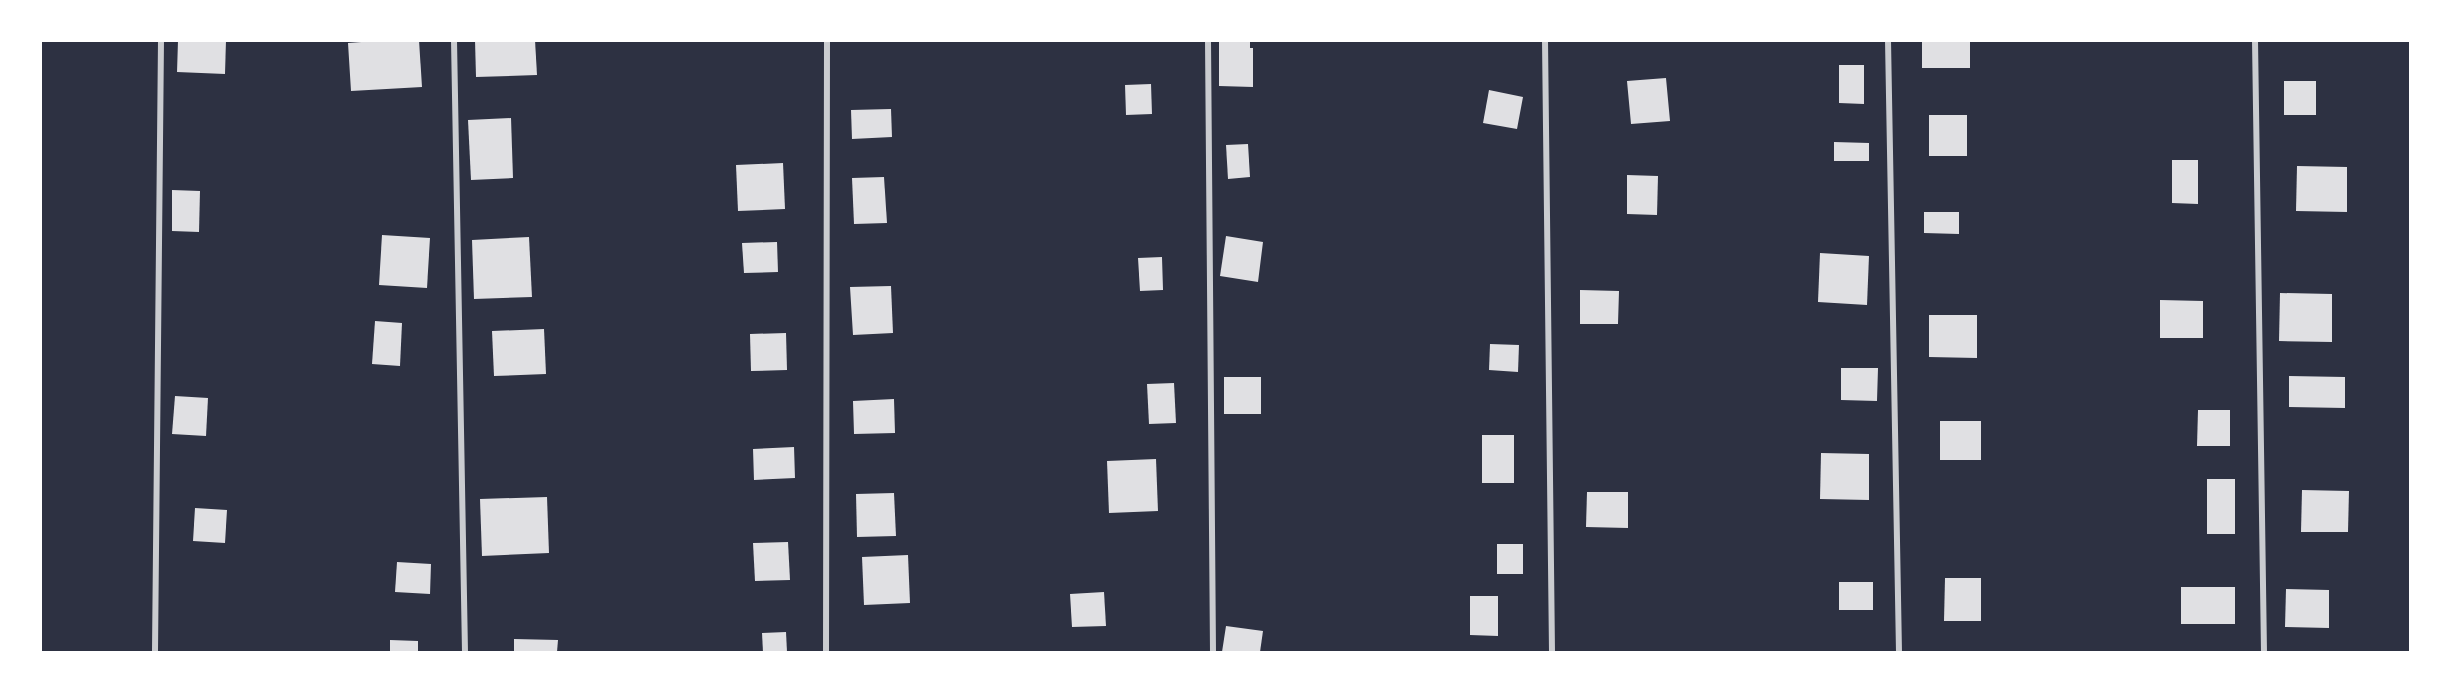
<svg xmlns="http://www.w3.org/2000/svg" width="2451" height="693" font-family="Literata,serif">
<rect width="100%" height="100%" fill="#2d3142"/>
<g fill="#e0e0e3">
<path d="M178 40H226L225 74 177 72Z"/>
<path d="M388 40H419L422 87 351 91 348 43Z"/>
<path d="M475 40H535L537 75 476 77Z"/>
<path d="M1219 40H1250V48H1253V87L1219 86Z"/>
<rect x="1922" y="40" width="48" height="28"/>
<path d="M1839 65H1864V104L1839 103Z"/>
<path d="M1666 78 1670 121 1631 124 1627 81Z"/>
<rect x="2284" y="81" width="32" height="34"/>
<path d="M1151 84 1152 114 1126 115 1125 85Z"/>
<path d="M1489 90 1523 97 1517 129 1483 123Z"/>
<path d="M891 109 892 137 852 139 851 110Z"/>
<rect x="1929" y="115" width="38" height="41"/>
<path d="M511 118 513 178 471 180 468 120Z"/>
<path d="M1834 142 1869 143V161H1834Z"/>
<path d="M1248 144 1250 177 1228 179 1226 145Z"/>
<path d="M2172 160H2198V204L2172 203Z"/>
<path d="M783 163 785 209 738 211 736 165Z"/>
<path d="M2297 166 2347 167V212L2296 211Z"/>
<path d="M1627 175 1658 176 1657 215 1627 214Z"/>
<path d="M884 177 887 223 854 224 852 178Z"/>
<path d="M172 190 200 191 199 232 172 231Z"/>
<path d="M1924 212H1959V234L1924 233Z"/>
<path d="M382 235 430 238 427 288 379 285Z"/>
<path d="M1226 236 1263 242 1258 282 1220 276Z"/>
<path d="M529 237 532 297 474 299 472 240Z"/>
<path d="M777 242 778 272 744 273 742 243Z"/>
<path d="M1820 253 1869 256 1867 305 1818 302Z"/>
<path d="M1162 257 1163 290 1140 291 1138 258Z"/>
<path d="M891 286 893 333 853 335 850 287Z"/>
<path d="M1580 290 1619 291 1618 324H1580Z"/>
<path d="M2280 293 2332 294V342L2279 341Z"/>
<path d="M2160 300 2203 301V338H2160Z"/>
<path d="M1929 315H1977V358L1929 357Z"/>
<path d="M375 321 402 323 400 366 372 364Z"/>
<path d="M544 329 546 374 494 376 492 331Z"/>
<path d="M786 333 787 370 751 371 750 334Z"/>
<path d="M1490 344 1519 345 1518 372 1489 370Z"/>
<path d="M1841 368H1878L1877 401 1841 400Z"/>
<path d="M2289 376 2345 377V408L2289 407Z"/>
<rect x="1224" y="377" width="37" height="37"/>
<path d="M1174 383 1176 423 1149 424 1147 384Z"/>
<path d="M175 396 208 398 206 436 172 434Z"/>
<path d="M894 399 895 433 854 434 853 401Z"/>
<path d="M2198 410H2230V446H2197Z"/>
<rect x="1940" y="421" width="41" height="39"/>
<rect x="1482" y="435" width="32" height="48"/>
<path d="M794 447 795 478 754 480 753 449Z"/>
<path d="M1821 453 1869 454V500L1820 499Z"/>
<path d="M1156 459 1158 511 1109 513 1107 461Z"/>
<rect x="2207" y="479" width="28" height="55"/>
<path d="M2302 490 2349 491 2348 532H2301Z"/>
<path d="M1587 492H1628V528L1586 527Z"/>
<path d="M894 493 896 536 857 537 856 494Z"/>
<path d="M547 497 549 553 482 556 480 499Z"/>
<path d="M195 508 227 510 225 543 193 541Z"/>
<path d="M788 542 790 580 755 581 753 543Z"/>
<rect x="1497" y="544" width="26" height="30"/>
<path d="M908 555 910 603 864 605 862 557Z"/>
<path d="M397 562 431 564 430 594 395 592Z"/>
<path d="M1945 578H1981V621H1944Z"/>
<rect x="1839" y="582" width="34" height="28"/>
<rect x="2181" y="587" width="54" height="37"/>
<path d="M2286 589 2329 590V628L2285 627Z"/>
<path d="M1104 592 1106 626 1072 627 1070 594Z"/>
<path d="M1470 596H1498V636L1470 635Z"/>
<path d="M1226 626 1263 631 1260 652H1222Z"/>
<path d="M786 632 787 652H763L762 633Z"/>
<path d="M514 639 558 640 557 652H514Z"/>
<path d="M390 640 418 641V652H390Z"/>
</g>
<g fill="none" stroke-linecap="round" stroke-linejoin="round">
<g stroke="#caccd0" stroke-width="6">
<path d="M454 40 465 652"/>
<path d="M1208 40 1213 652"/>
<path d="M1545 40 1552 652"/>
<path d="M1888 40 1899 652"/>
<path d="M2255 40 2264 652"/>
<path d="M155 652 161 40"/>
<path d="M826 652 827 40"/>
</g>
</g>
<rect width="2451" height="693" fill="none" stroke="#ffffff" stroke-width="84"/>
</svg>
